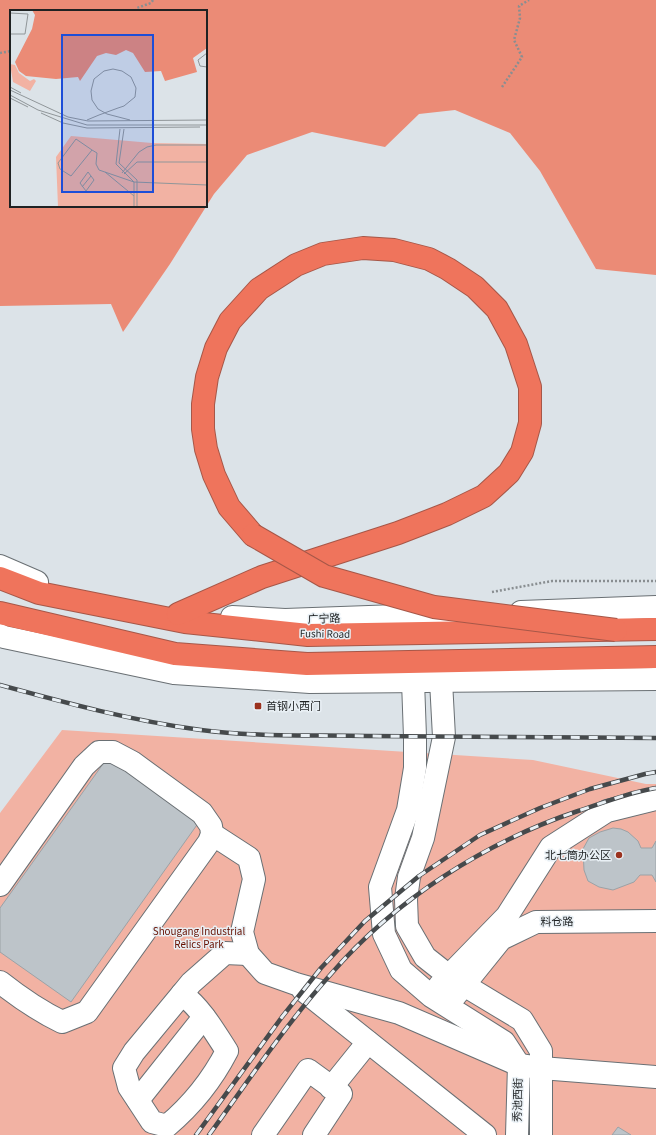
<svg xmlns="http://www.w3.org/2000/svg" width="656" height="1135" font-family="'Source Sans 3','Noto Sans SC',sans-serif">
<rect width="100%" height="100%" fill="#dce3e8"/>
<path fill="#f2b2a3" d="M62 730 533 760 646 784H656V1135H0V813Z"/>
<path fill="#eb8b76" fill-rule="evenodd" d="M0 0H656V275L596 269 540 171 510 133 455 110 419 114 385 147 312 132 247 155 214 194 170 264 123 332 111 304 0 306ZM11 11H206V206H11Z"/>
<g fill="#bdc4c9" stroke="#9ba2a6">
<path d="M108 757 199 822 71 1002 0 952V908Z"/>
<path d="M613 828 621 829 628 832 638 841 641 848H652L656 841V882L652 875H640L634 882 613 890 599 887 588 881 584 870 583 849 589 838 600 832Z"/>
<path d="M618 1127 631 1135H612Z"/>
</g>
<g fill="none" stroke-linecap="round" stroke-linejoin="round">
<g stroke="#6a7074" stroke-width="24">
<g id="minor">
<path d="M0 566 37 582"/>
<path d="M521 612 656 607"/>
<path d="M232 617 285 620 453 614"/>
<path d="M0 635 4 637 174 673 310 682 656 679"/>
<path d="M413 681 415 737V768L408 810 380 887 384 934 401 970 431 996 504 1042 519 1065 517 1135"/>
<path d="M441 681 444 737 423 838 409 877 406 899 407 926 425 957 449 976 522 1020 541 1051V1135"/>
<path d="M212 834 249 858 254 879 242 932 248 954 265 973 296 984 399 1013 519 1065 541 1068 656 1077"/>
<path d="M0 885 84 766 99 752H113L132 762 202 813 211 826 212 834 209 842 87 1012 62 1022C39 1011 19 997 0 982"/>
<path d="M439 986 507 916 551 847 607 811 656 799"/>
<path d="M303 990 485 1135"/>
<path d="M182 994C201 1008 214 1031 227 1051 212 1080 192 1105 167 1126L152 1122 129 1087 124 1068 134 1052Z"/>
<path d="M182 994 191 983 225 953 248 954"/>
<path d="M455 996 501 939 536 922 656 921"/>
<path d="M331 1088 368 1042"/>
<path d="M138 1100 204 1017"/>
<path d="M263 1135 308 1070 341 1094 314 1135"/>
</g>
</g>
<g stroke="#a65748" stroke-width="24">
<g id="highway">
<path d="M0 578 39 593 185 622 308 635 656 629"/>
<path d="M0 613 175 654 307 664 656 657"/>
<path d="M178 614 262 577 398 533 447 514 484 496 509 473 522 452 530 423V387L516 344 497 309 475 287 448 269 429 259 394 250 363 248 323 254 296 265 259 289 230 321 216 348 207 377 203 404V429L206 449 214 475 229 507 253 535"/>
</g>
</g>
<g stroke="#898e91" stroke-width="2.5" stroke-dasharray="2 2" stroke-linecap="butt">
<path d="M135 11 137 8 151 3 153 0"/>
<path d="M0 53 11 51"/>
<path d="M502 87 522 57 514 40 520 18 519 6 529 0"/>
<path d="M492 592 552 581H656"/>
</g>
<use href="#minor" stroke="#fff" stroke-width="22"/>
<use href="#highway" stroke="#ef745c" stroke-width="22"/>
<g stroke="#464a4c" stroke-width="4.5">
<g id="rail">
<path d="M0 685C66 703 133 721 201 730 256 737 312 735 367 736 463 737 560 737 656 738"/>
<path d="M196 1135 282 1017 321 968 365 921 419 876 480 835 540 808 590 789 645 774 656 772"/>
<path d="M209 1135C249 1080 286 1024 331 974 395 900 485 842 578 811 603 803 630 792 656 788"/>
</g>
</g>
<use href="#rail" stroke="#e9f0f5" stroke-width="3" stroke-dasharray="9" stroke-linecap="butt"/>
<g stroke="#a65748" stroke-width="24" stroke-linecap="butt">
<path id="highway-bridge" d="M253 535 324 576 434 607 616 630"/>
</g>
<use href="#highway-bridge" stroke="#ef745c" stroke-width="22"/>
</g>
<g fill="#9b321e" stroke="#e9f0f5" stroke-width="1.5">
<rect x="254" y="702" width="8" height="8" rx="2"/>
<circle cx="619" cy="855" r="4"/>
</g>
<g text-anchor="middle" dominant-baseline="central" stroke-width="3" stroke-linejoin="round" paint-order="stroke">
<g font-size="11" fill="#1f2223" stroke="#e9f0f5">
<text transform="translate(324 619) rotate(-2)">广宁路</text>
<text transform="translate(325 634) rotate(1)">Fushi Road</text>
<text transform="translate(557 922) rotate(-1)">料仓路</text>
<text transform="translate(518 1100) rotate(-89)">秀池西街</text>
</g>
<g font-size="11" fill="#1f2223" stroke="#e9f0f5" text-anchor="start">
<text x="266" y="706">首钢小西门</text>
<text x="611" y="855" text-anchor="end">北七筒办公区</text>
</g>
<g font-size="11" fill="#671102" stroke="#e9f0f5">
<text x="199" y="931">Shougang Industrial<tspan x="199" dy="13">Relics Park</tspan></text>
</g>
</g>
<g transform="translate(10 10)">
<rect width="197" height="197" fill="#dce3e8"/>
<path d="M0 54 5 55 9 63 20 71 24 69 26 71 20 81 3 72ZM61 126 142 133 197 134V197H48L46 147Z" fill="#f2b2a3"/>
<path d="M22 0H197V38L183 48 187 62 155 71 151 61 135 62 123 43 116 40 106 45 96 43 87 46 70 71 68 67 46 69 16 66 9 61 5 52 22 19 25 5Z" fill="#eb8b76"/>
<path fill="none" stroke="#909699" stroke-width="1" d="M0 16V3L18 4 15 24H0M197 43 188 50 190 56 197 57M0 77 11 83M0 80 58 107 78 111 197 110M0 85 28 100 77 115H197M0 88 18 97M31 103 53 113 77 118 190 117M77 110 89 105 108 98 114 96 125 87 126 78 121 67 112 61 103 59 94 61 84 69 81 81 82 90 88 99 97 104 120 110M110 119 106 154 124 172V197M114 119 109 153 127 170V197M66 129 82 140 61 166 50 159 48 153ZM82 140 87 143 86 154 89 160 124 172 197 175M78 162 84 170 76 181 70 173ZM95 162 124 186M112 163 129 142 137 137 146 135H197M114 164 127 152H197M72 177 81 166"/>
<path fill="#1d4ed8" fill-opacity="0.15" stroke="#1d4ed8" stroke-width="2" d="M52 25H143V182H52Z"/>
<rect width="197" height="197" fill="none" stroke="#1f2223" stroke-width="2"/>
</g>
</svg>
